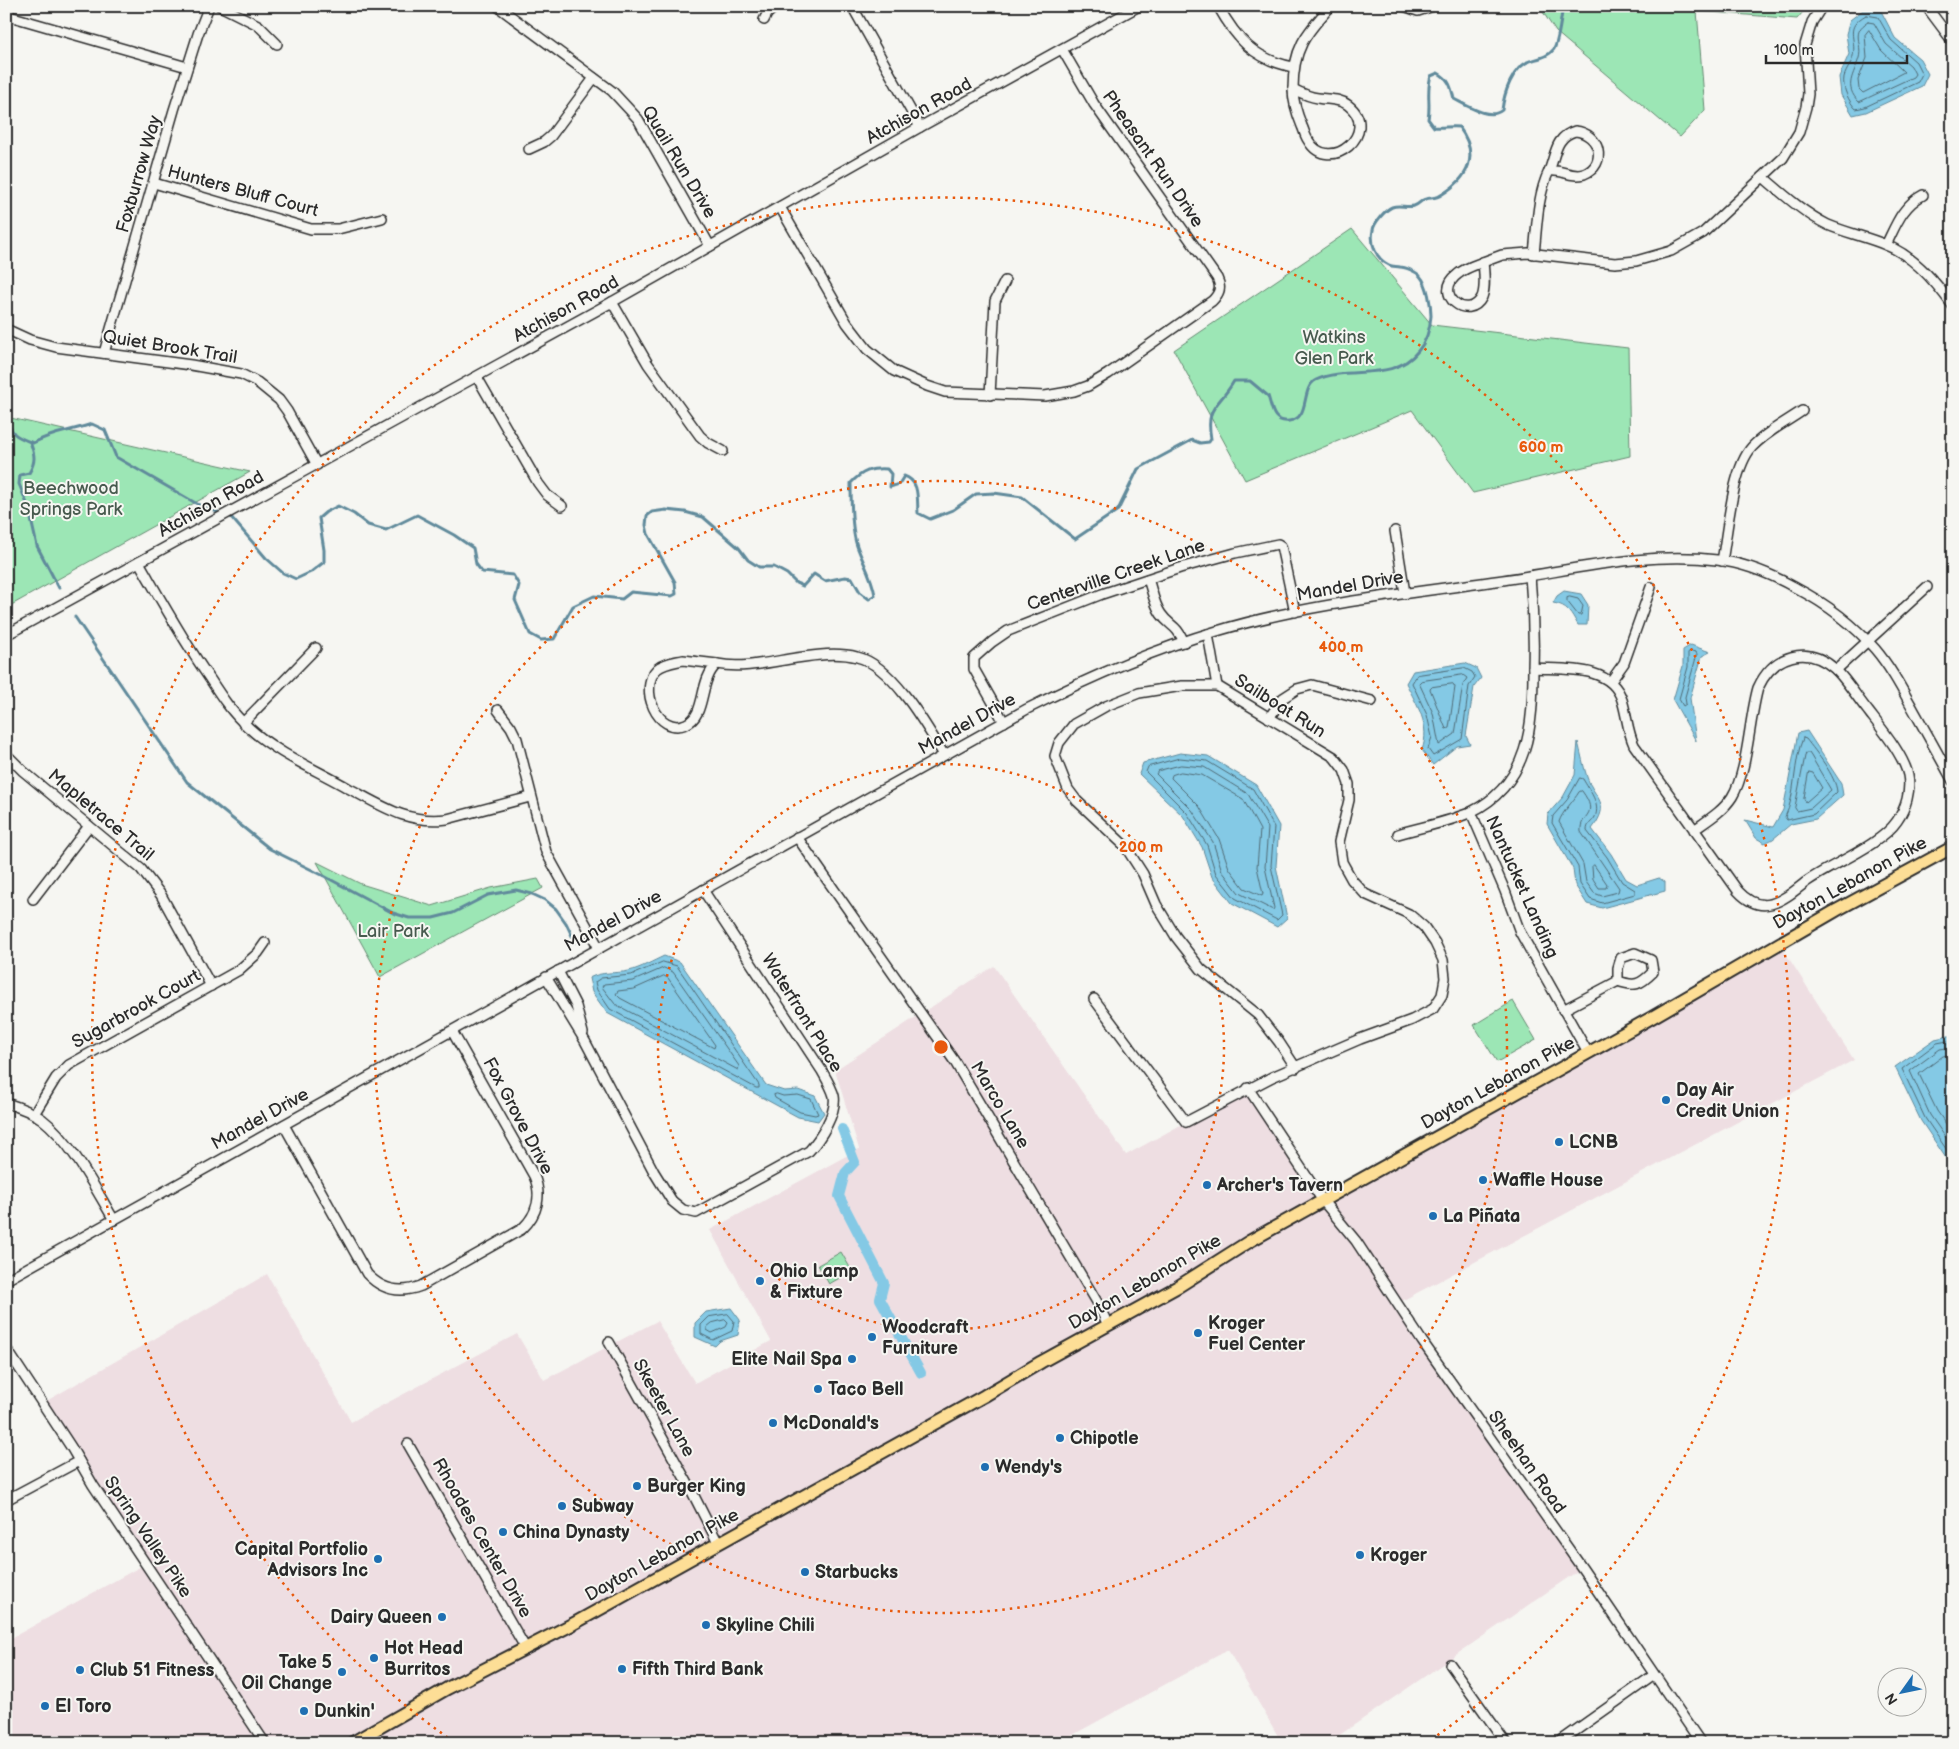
<svg xmlns="http://www.w3.org/2000/svg" width="1959" height="1749" font-family="'Balsamiq Sans',sans-serif">
<rect width="100%" height="100%" fill="#f6f6f2"/>
<filter id="ink" filterUnits="userSpaceOnUse"><feTurbulence type="fractalNoise" baseFrequency=".02" numOctaves="2"/><feDisplacementMap in="SourceGraphic" scale="10" xChannelSelector="R" yChannelSelector="G"/><feConvolveMatrix kernelMatrix="1 2 1 2 8 2 1 2 1" color-interpolation-filters="sRGB"/></filter>
<g filter="url(#ink)">
<path fill="#eedee2" d="M1779 943 1854 1060 1398 1303 1582 1568 1328 1743H1282L1228 1650 1058 1743H6V1641L145 1564 43 1403 267 1274 351 1422 517 1334 544 1380 657 1321 695 1383 771 1341 710 1230 859 1149 835 1070 994 966 1126 1155 1248 1088 1324 1201Z"/>
<g fill="#9ce6b5" stroke="#648870">
<path d="M1539 6H1808L1797 19 1697 11 1705 110 1680 137 1556 32Z"/>
<path d="M1352 229 1432 325 1628 348 1630 456 1473 493 1412 410 1245 480 1174 350Z"/>
<path d="M6 417 250 472 6 608Z"/>
<path d="M317 862 361 884 432 906 491 888 538 879 543 888 380 977Z"/>
<path d="M1513 1001 1536 1040 1497 1062 1474 1025Z"/>
<path d="M841 1252 852 1271 829 1284 818 1265Z"/>
</g>
<g fill="#84c9e5" stroke="#608a9b">
<path d="M1863 10 1881 11 1895 38 1920 59 1928 74 1922 86 1866 112 1853 115 1841 95 1839 77 1849 54 1846 34 1850 20Z"/>
<path d="M1564 591 1581 594 1588 605 1587 625H1578C1571 613 1568 605 1553 603L1557 596Z"/>
<path d="M1691 645 1710 652 1702 656 1690 698 1696 741 1673 700 1683 666V650Z"/>
<path d="M1465 663 1476 668 1481 678 1474 687 1466 736 1470 744 1457 746 1433 765 1422 750C1431 725 1417 706 1406 683L1413 671Z"/>
<path d="M1807 731 1841 783 1843 795 1816 819 1791 824 1773 839 1765 843 1756 838 1745 820 1773 827 1783 810 1798 733Z"/>
<path d="M1578 742C1581 753 1583 765 1587 777 1595 800 1612 802 1592 829L1611 854 1626 879 1637 885 1659 878 1665 882V891L1602 908 1587 904 1575 885 1573 869 1547 824 1548 814 1563 797 1575 775Z"/>
<path d="M1180 753 1208 756 1256 785 1279 826 1276 866 1287 918 1277 927 1232 903 1212 877 1202 847 1183 816 1139 774 1143 763Z"/>
<path d="M664 956 680 962 766 1085 784 1091 798 1090 815 1096 824 1113 818 1121 798 1117 607 1013 592 992 589 978C603 971 614 974 629 971 641 968 653 961 664 956Z"/>
<path d="M1953 1035V1174L1950 1164 1921 1121 1895 1067 1935 1039Z"/>
<path d="M731 1308 740 1320 738 1335 720 1341 715 1346 695 1337V1323L706 1312Z"/>
</g>
<g fill="none" stroke-linecap="round" stroke-linejoin="round">
<g stroke="#4f6a75" stroke-width="1">
<path d="M1866 15 1878 17 1891 40 1916 62 1922 74 1918 82 1865 107 1856 109C1849 102 1842 88 1844 77 1846 70 1852 63 1853 56 1857 37 1843 28 1866 15Z"/>
<path d="M1868 22 1874 23 1886 44 1911 66 1915 74 1913 77 1859 102C1843 86 1854 75 1859 58 1863 43 1850 32 1868 22Z"/>
<path d="M1869 30 1881 50 1904 72 1863 93 1859 89 1858 80 1867 58 1865 35Z"/>
<path d="M1570 597 1578 599 1583 606 1581 615H1578L1567 601V598Z"/>
<path d="M1691 651 1696 652 1697 654 1685 697 1686 704 1683 706 1679 699 1688 667V653Z"/>
<path d="M1464 668 1472 672 1475 677 1469 686 1462 739 1433 756 1428 749 1432 737 1427 715 1412 683 1417 675Z"/>
<path d="M1463 675 1467 678 1463 685 1455 734 1439 745 1433 713 1419 683 1421 681Z"/>
<path d="M1453 684 1455 687 1449 728 1446 729 1430 689 1432 687Z"/>
<path d="M1803 738 1806 739C1816 752 1836 776 1837 792L1814 814 1787 820 1785 817C1796 796 1793 761 1803 738Z"/>
<path d="M1806 753H1809L1811 756 1831 790 1811 808 1797 811 1795 808Z"/>
<path d="M1180 758 1207 761 1253 789 1274 827 1271 866 1282 915 1277 920 1235 898 1216 874 1207 845 1187 813 1146 772 1148 767Z"/>
<path d="M1181 765 1204 767 1248 794 1268 828 1265 867 1274 908 1273 910 1239 893 1222 871 1213 842 1192 810 1156 774 1158 771Z"/>
<path d="M1181 772 1202 775 1243 799 1260 830 1257 867 1263 894 1262 896 1244 888 1229 868 1219 839 1199 806 1171 778 1172 775Z"/>
<path d="M1809 772 1813 773 1822 788 1806 802 1804 799Z"/>
<path d="M1580 778 1583 779C1589 790 1601 804 1595 817 1592 823 1587 823 1587 831L1607 857 1622 882 1635 890V894L1602 903 1590 899 1580 884 1578 867 1552 823 1553 816 1567 800Z"/>
<path d="M1582 791C1601 817 1579 813 1581 832L1619 888 1618 892 1602 896 1594 893 1586 882 1583 864 1559 822C1562 812 1573 802 1579 792Z"/>
<path d="M1594 865 1607 884 1606 888H1599L1593 879 1592 867Z"/>
<path d="M663 962 677 966 759 1085V1088H756L610 1009 597 990 595 982 601 978 631 975Z"/>
<path d="M664 968 673 972 739 1066 738 1070 615 1004 602 987 604 984 633 981Z"/>
<path d="M664 976 668 978 715 1045 714 1048 620 998 616 994 618 991 634 989Z"/>
<path d="M1953 1040 1937 1043 1902 1069 1925 1118 1953 1159"/>
<path d="M1953 1047 1940 1049 1910 1071 1930 1115 1953 1148"/>
<path d="M1953 1054 1943 1056 1919 1074 1937 1111 1953 1134"/>
<path d="M777 1094 783 1096 798 1095 811 1099 818 1114 815 1115 800 1112 775 1098 774 1095Z"/>
<path d="M728 1314 734 1321 732 1331 713 1340 701 1334V1325L709 1317Z"/>
<path d="M725 1320 728 1323 726 1327 712 1333 707 1330V1327L712 1323Z"/>
</g>
<g stroke="#608a9b" stroke-width="3">
<path d="M6 416C12 435 14 436 33 443 53 432 71 431 92 424L105 430 116 457 199 505 231 517 266 558 283 573 296 579 311 572 324 562V550L319 518 326 512 338 506 354 514 368 525 386 530 417 515 454 535 473 548 476 564 482 572 513 575 519 585 515 600 530 634 541 640 554 639 573 606 594 596 622 599 631 592 672 596 676 594 675 582 648 534 646 525 647 516 652 512 666 510 685 512 703 517 739 548 748 560 759 567H774L787 574 796 583 803 586 814 574 825 581 845 577 852 578 860 592 869 599 875 595C872 577 863 563 857 546 851 529 851 501 851 483 862 471 871 468 887 469L891 474 890 487 899 484 904 476C920 481 917 498 918 513L930 519 953 510 976 494 994 493 1022 497 1075 539 1118 510 1138 469 1192 440 1200 443 1209 442 1211 439C1205 405 1219 407 1234 381H1250L1268 396C1272 407 1272 423 1289 421 1311 419 1300 388 1316 380 1349 365 1393 383 1418 351 1426 342 1430 329 1431 316 1431 305 1428 285 1420 276 1417 272 1405 267 1400 267 1397 266 1392 267 1389 265 1376 259 1370 244 1373 230 1374 223 1385 210 1392 207 1399 204 1406 208 1414 206 1418 205 1420 202 1423 200 1428 197 1436 199 1441 195 1469 178 1480 155 1459 127 1450 126 1442 128 1434 127L1428 119C1431 104 1426 90 1431 76L1438 73C1449 79 1451 86 1454 99 1466 105 1490 121 1502 110 1504 94 1512 67 1530 61 1539 58 1548 57 1554 49 1559 40 1561 17 1563 6"/>
<path d="M30 442C35 455 36 461 29 473L20 475 19 484 28 506 37 546 59 588"/>
<path d="M75 617 187 782 270 849 324 876 393 913 409 918H433L453 913 488 895 516 890 532 894 545 900 556 909 566 923 575 942"/>
</g>
<path stroke="#84c9e5" stroke-width="10" d="M842 1129 855 1162 845 1173 839 1196 884 1283 880 1299 921 1373"/>
<g stroke="#2b2b2b" stroke-width="12">
<g id="minor">
<path d="M220 6 258 25 277 44"/>
<path d="M497 6 612 91 638 119 710 246"/>
<path d="M852 6 920 127"/>
<path d="M1218 6C1237 40 1254 59 1293 67"/>
<path d="M1404 6 1418 11 1433 6"/>
<path d="M1926 6 1953 42"/>
<path d="M6 15 187 67"/>
<path d="M764 20 767 14 776 6"/>
<path d="M1293 89C1301 93 1309 97 1318 98 1328 100 1339 98 1348 105 1382 131 1329 177 1308 140 1305 136 1304 130 1302 126 1297 114 1293 102 1293 89Z"/>
<path d="M1293 89C1293 49 1305 34 1331 6"/>
<path d="M1575 131C1600 133 1608 165 1584 174 1572 178 1561 169 1549 171 1556 154 1555 137 1575 131Z"/>
<path d="M529 149 544 142 551 136 594 78"/>
<path d="M1763 177C1784 195 1804 213 1828 225 1847 233 1867 237 1886 245 1914 256 1936 282 1953 306"/>
<path d="M154 183 311 229H338L382 218"/>
<path d="M780 207 847 323 867 349 894 371 927 386 945 392 1045 396 1074 391 1088 386 1108 374 1212 301C1219 294 1222 288 1217 278L1094 104 1062 49"/>
<path d="M1886 245C1896 225 1902 206 1923 195"/>
<path d="M1534 254C1537 227 1537 196 1549 171"/>
<path d="M1483 262 1502 255 1528 253 1615 263 1636 261 1671 251 1703 233 1783 158 1799 132 1806 107 1808 94 1805 45 1812 22 1822 6"/>
<path d="M1483 262C1484 272 1486 287 1482 297 1469 323 1431 294 1458 274 1465 268 1475 265 1483 262Z"/>
<path d="M612 302 648 364 700 436 708 443 723 451"/>
<path d="M6 329 30 340 56 347 191 365 241 374 257 382 279 400 287 411 317 465"/>
<path d="M104 353 174 110 198 34 209 6"/>
<path d="M477 377 538 483 547 495 562 506"/>
<path d="M990 395 995 301 1005 281"/>
<path d="M1395 531 1405 593"/>
<path d="M1722 561C1728 530 1732 469 1752 447 1766 432 1786 422 1802 411"/>
<path d="M139 562C162 602 184 642 210 679 221 696 232 713 248 727 276 753 315 769 348 788 382 806 407 824 447 819L530 797"/>
<path d="M1148 579C1152 590 1154 604 1161 614 1170 627 1176 624 1184 642"/>
<path d="M1208 634 1217 686"/>
<path d="M6 635 612 302 920 127 1139 6"/>
<path d="M683 660 717 664C698 681 707 715 686 724 657 736 638 687 657 669 664 663 674 662 683 660Z"/>
<path d="M717 664C743 669 770 662 796 658 816 655 838 652 857 657 892 665 926 725 944 755"/>
<path d="M1533 668C1563 670 1611 664 1622 700 1627 715 1627 730 1634 745L1738 891C1763 918 1783 900 1806 882 1831 864 1880 846 1897 821 1906 808 1911 791 1908 775 1903 754 1881 728 1868 711 1858 699 1846 679 1835 669 1807 644 1773 655 1758 688 1749 719 1748 771 1732 797 1723 811 1708 820 1694 830"/>
<path d="M1836 670 1927 587"/>
<path d="M1611 681 1624 663 1651 587"/>
<path d="M498 710 511 727 517 739 546 852 599 948"/>
<path d="M1269 718 1283 698 1297 689 1312 685 1372 701"/>
<path d="M1004 722 974 669V658L992 642 1008 631 1102 594 1180 568 1235 553 1278 544 1281 546 1295 612"/>
<path d="M243 723 316 648"/>
<path d="M6 754 23 771 141 869 161 895 211 986"/>
<path d="M1471 812 1505 891 1520 932 1588 1053"/>
<path d="M1398 834C1421 827 1450 822 1471 812 1530 783 1533 725 1533 668 1534 637 1533 607 1530 576"/>
<path d="M797 837 955 1062 1097 1302 1108 1325"/>
<path d="M33 899 89 826"/>
<path d="M558 971 576 1006 583 1033"/>
<path d="M546 977 585 1041 654 1172 672 1201 683 1210 696 1213 809 1151C820 1139 837 1113 834 1096 832 1088 826 1078 822 1071L703 890"/>
<path d="M1094 999 1186 1122 1272 1077 1360 1039 1412 1020 1433 1009 1442 995 1445 978 1443 960 1435 943 1424 927 1409 914 1365 894 1352 880 1342 862 1339 842 1349 800V784L1344 770 1334 757 1217 686H1182L1139 693 1106 706 1074 724 1059 743 1055 756 1068 789 1077 801 1125 846 1143 874 1156 904 1176 937 1201 969 1258 1015 1279 1042 1296 1068"/>
<path d="M1563 1010 1618 981C1635 987 1640 985 1653 972L1651 960 1635 953 1621 958 1618 968V981"/>
<path d="M1248 1088 1323 1201 1356 1241 1422 1341 1582 1568 1701 1743"/>
<path d="M6 1103C19 1107 31 1111 42 1119 71 1141 95 1188 114 1220"/>
<path d="M34 1114 56 1078 69 1065 239 970 258 953 265 943"/>
<path d="M284 1125 367 1274C382 1290 400 1294 421 1286L522 1229C538 1214 542 1195 534 1176L452 1031"/>
<path d="M6 1280 1027 709C1088 678 1152 650 1217 631 1310 603 1407 594 1503 580 1573 570 1646 551 1717 560 1744 563 1773 575 1796 588 1825 603 1854 625 1875 649 1892 669 1904 693 1917 716 1929 738 1941 759 1953 781"/>
<path d="M609 1342 688 1484 718 1543"/>
<path d="M6 1348 71 1447 93 1485 265 1743"/>
<path d="M408 1444 526 1649"/>
<path d="M6 1500 79 1461"/>
<path d="M1450 1664 1506 1743"/>
<path d="M1558 1743 1654 1675"/>
</g>
</g>
<g stroke="#2b2b2b" stroke-width="15">
<path id="major" d="M352 1743 448 1688 573 1624 984 1396 1041 1362 1179 1286 1250 1241 1651 1018 1837 910 1953 847"/>
</g>
<use href="#minor" stroke="#f6f6f2" stroke-width="9"/>
<use href="#major" stroke="#fdde96" stroke-width="11"/>
</g>
</g>
<g fill="none" stroke="#e8590c" stroke-width="2.5" stroke-dasharray="2.5 5">
<circle cx="941" cy="1047" r="283"/>
<circle cx="941" cy="1047" r="566"/>
<path d="M454 1742A849 849 0 1 1 1428 1742"/>
</g>
<g fill="#1f6fb2" stroke="#f6f6f2" stroke-width="2">
<circle cx="1666" cy="1100" r="5"/>
<circle cx="1559" cy="1142" r="5"/>
<circle cx="1483" cy="1180" r="5"/>
<circle cx="1207" cy="1185" r="5"/>
<circle cx="1433" cy="1216" r="5"/>
<circle cx="760" cy="1281" r="5"/>
<circle cx="1198" cy="1333" r="5"/>
<circle cx="872" cy="1337" r="5"/>
<circle cx="852" cy="1359" r="5"/>
<circle cx="818" cy="1389" r="5"/>
<circle cx="773" cy="1423" r="5"/>
<circle cx="1060" cy="1438" r="5"/>
<circle cx="985" cy="1467" r="5"/>
<circle cx="637" cy="1486" r="5"/>
<circle cx="562" cy="1506" r="5"/>
<circle cx="503" cy="1532" r="5"/>
<circle cx="1360" cy="1555" r="5"/>
<circle cx="378" cy="1559" r="5"/>
<circle cx="805" cy="1572" r="5"/>
<circle cx="442" cy="1617" r="5"/>
<circle cx="706" cy="1625" r="5"/>
<circle cx="374" cy="1658" r="5"/>
<circle cx="622" cy="1669" r="5"/>
<circle cx="80" cy="1670" r="5"/>
<circle cx="342" cy="1672" r="5"/>
<circle cx="45" cy="1706" r="5"/>
<circle cx="304" cy="1711" r="5"/>
</g>
<g text-anchor="middle" dominant-baseline="central" stroke-width="4" stroke-linejoin="round" paint-order="stroke">
<g font-size="18" fill="#2b2b2b" stroke="#f6f6f2">
<text transform="translate(919 111) rotate(-29)">Atchison Road</text>
<text transform="translate(1153 159) rotate(55)">Pheasant Run Drive</text>
<text transform="translate(679 162) rotate(59)">Quail Run Drive</text>
<text transform="translate(139 174) rotate(-74)">Foxburrow Way</text>
<text transform="translate(243 191) rotate(15)">Hunters Bluff Court</text>
<text transform="translate(566 309) rotate(-29)">Atchison Road</text>
<text transform="translate(170 347) rotate(9)">Quiet Brook Trail</text>
<text transform="translate(211 504) rotate(-29)">Atchison Road</text>
<text transform="translate(1116 575) rotate(-19)">Centerville Creek Lane</text>
<text transform="translate(1350 586) rotate(-10)">Mandel Drive</text>
<text transform="translate(1280 706) rotate(32)">Sailboat Run</text>
<text transform="translate(967 724) rotate(-29)">Mandel Drive</text>
<text transform="translate(101 815) rotate(40)">Mapletrace Trail</text>
<text transform="translate(1850 883) rotate(-29)">Dayton Lebanon Pike</text>
<text transform="translate(1522 887) rotate(66)">Nantucket Landing</text>
<text transform="translate(613 921) rotate(-29)">Mandel Drive</text>
<text transform="translate(136 1009) rotate(-29)">Sugarbrook Court</text>
<text transform="translate(802 1013) rotate(58)">Waterfront Place</text>
<text transform="translate(1498 1083) rotate(-29)">Dayton Lebanon Pike</text>
<text transform="translate(1000 1105) rotate(59)">Marco Lane</text>
<text transform="translate(518 1116) rotate(62)">Fox Grove Drive</text>
<text transform="translate(260 1119) rotate(-29)">Mandel Drive</text>
<text transform="translate(1145 1282) rotate(-30)">Dayton Lebanon Pike</text>
<text transform="translate(664 1408) rotate(61)">Skeeter Lane</text>
<text transform="translate(1527 1462) rotate(55)">Sheehan Road</text>
<text transform="translate(148 1537) rotate(56)">Spring Valley Pike</text>
<text transform="translate(482 1538) rotate(60)">Rhoades Center Drive</text>
<text transform="translate(662 1555) rotate(-29)">Dayton Lebanon Pike</text>
</g>
<g font-size="18" fill="#475a4e" stroke="#f6f6f2">
<text x="1334" y="337">Watkins<tspan x="1334" dy="21">Glen Park</tspan></text>
<text x="71" y="488">Beechwood<tspan x="71" dy="21">Springs Park</tspan></text>
<text x="393" y="931">Lair Park</text>
</g>
<g font-size="18" font-weight="bold" fill="#2b2b2b" stroke="#f6f6f2" text-anchor="start">
<text x="1676" y="1090">Day Air<tspan x="1676" dy="21">Credit Union</tspan></text>
<text x="1569" y="1142">LCNB</text>
<text x="1493" y="1180">Waffle House</text>
<text x="1217" y="1185">Archer's Tavern</text>
<text x="1443" y="1216">La Piñata</text>
<text x="770" y="1271">Ohio Lamp<tspan x="770" dy="21">&amp; Fixture</tspan></text>
<text x="1208" y="1323">Kroger<tspan x="1208" dy="21">Fuel Center</tspan></text>
<text x="882" y="1327">Woodcraft<tspan x="882" dy="21">Furniture</tspan></text>
<text x="842" y="1359" text-anchor="end">Elite Nail Spa</text>
<text x="828" y="1389">Taco Bell</text>
<text x="783" y="1423">McDonald's</text>
<text x="1070" y="1438">Chipotle</text>
<text x="995" y="1467">Wendy's</text>
<text x="647" y="1486">Burger King</text>
<text x="572" y="1506">Subway</text>
<text x="513" y="1532">China Dynasty</text>
<text x="368" y="1549" text-anchor="end">Capital Portfolio<tspan x="368" dy="21">Advisors Inc</tspan></text>
<text x="1370" y="1555">Kroger</text>
<text x="815" y="1572">Starbucks</text>
<text x="432" y="1617" text-anchor="end">Dairy Queen</text>
<text x="716" y="1625">Skyline Chili</text>
<text x="384" y="1648">Hot Head<tspan x="384" dy="21">Burritos</tspan></text>
<text x="332" y="1662" text-anchor="end">Take 5<tspan x="332" dy="21">Oil Change</tspan></text>
<text x="632" y="1669">Fifth Third Bank</text>
<text x="90" y="1670">Club 51 Fitness</text>
<text x="55" y="1706">El Toro</text>
<text x="314" y="1711">Dunkin'</text>
</g>
</g>
<circle cx="941" cy="1047" r="8" fill="#e8590c" stroke="#f6f6f2" stroke-width="2.5"/>
<g font-size="15" text-anchor="middle" font-weight="bold" fill="#e8590c" stroke="#f6f6f2" stroke-width="4" stroke-linejoin="round" paint-order="stroke">
<text x="1541" y="452">600 m</text>
<text x="1341" y="652">400 m</text>
<text x="1141" y="852">200 m</text>
</g>
<rect width="1959" height="1749" fill="none" stroke="#f6f6f2" stroke-width="25"/>
<rect x="12" y="12" width="1934" height="1724" fill="none" stroke="#2b2b2b" stroke-width="2" filter="url(#ink)"/>
<g transform="translate(1902 1692) rotate(237)"><circle r="24" fill="#f6f6f2" stroke="#a5a5a2"/>
<path d="M0-4L9 19L0 12L-9 19Z" fill="#1f6fb2"/>
<text y="-8" font-size="14" font-weight="bold" text-anchor="middle" fill="#2b2b2b">N</text>
</g>
<path d="M1766 55v8h141v-8" fill="none" stroke="#2b2b2b" stroke-width="2.5"/>
<text x="1774" y="55" font-size="15" fill="#2b2b2b" stroke="#f6f6f2" stroke-width="4" paint-order="stroke">100 m</text>
</svg>
